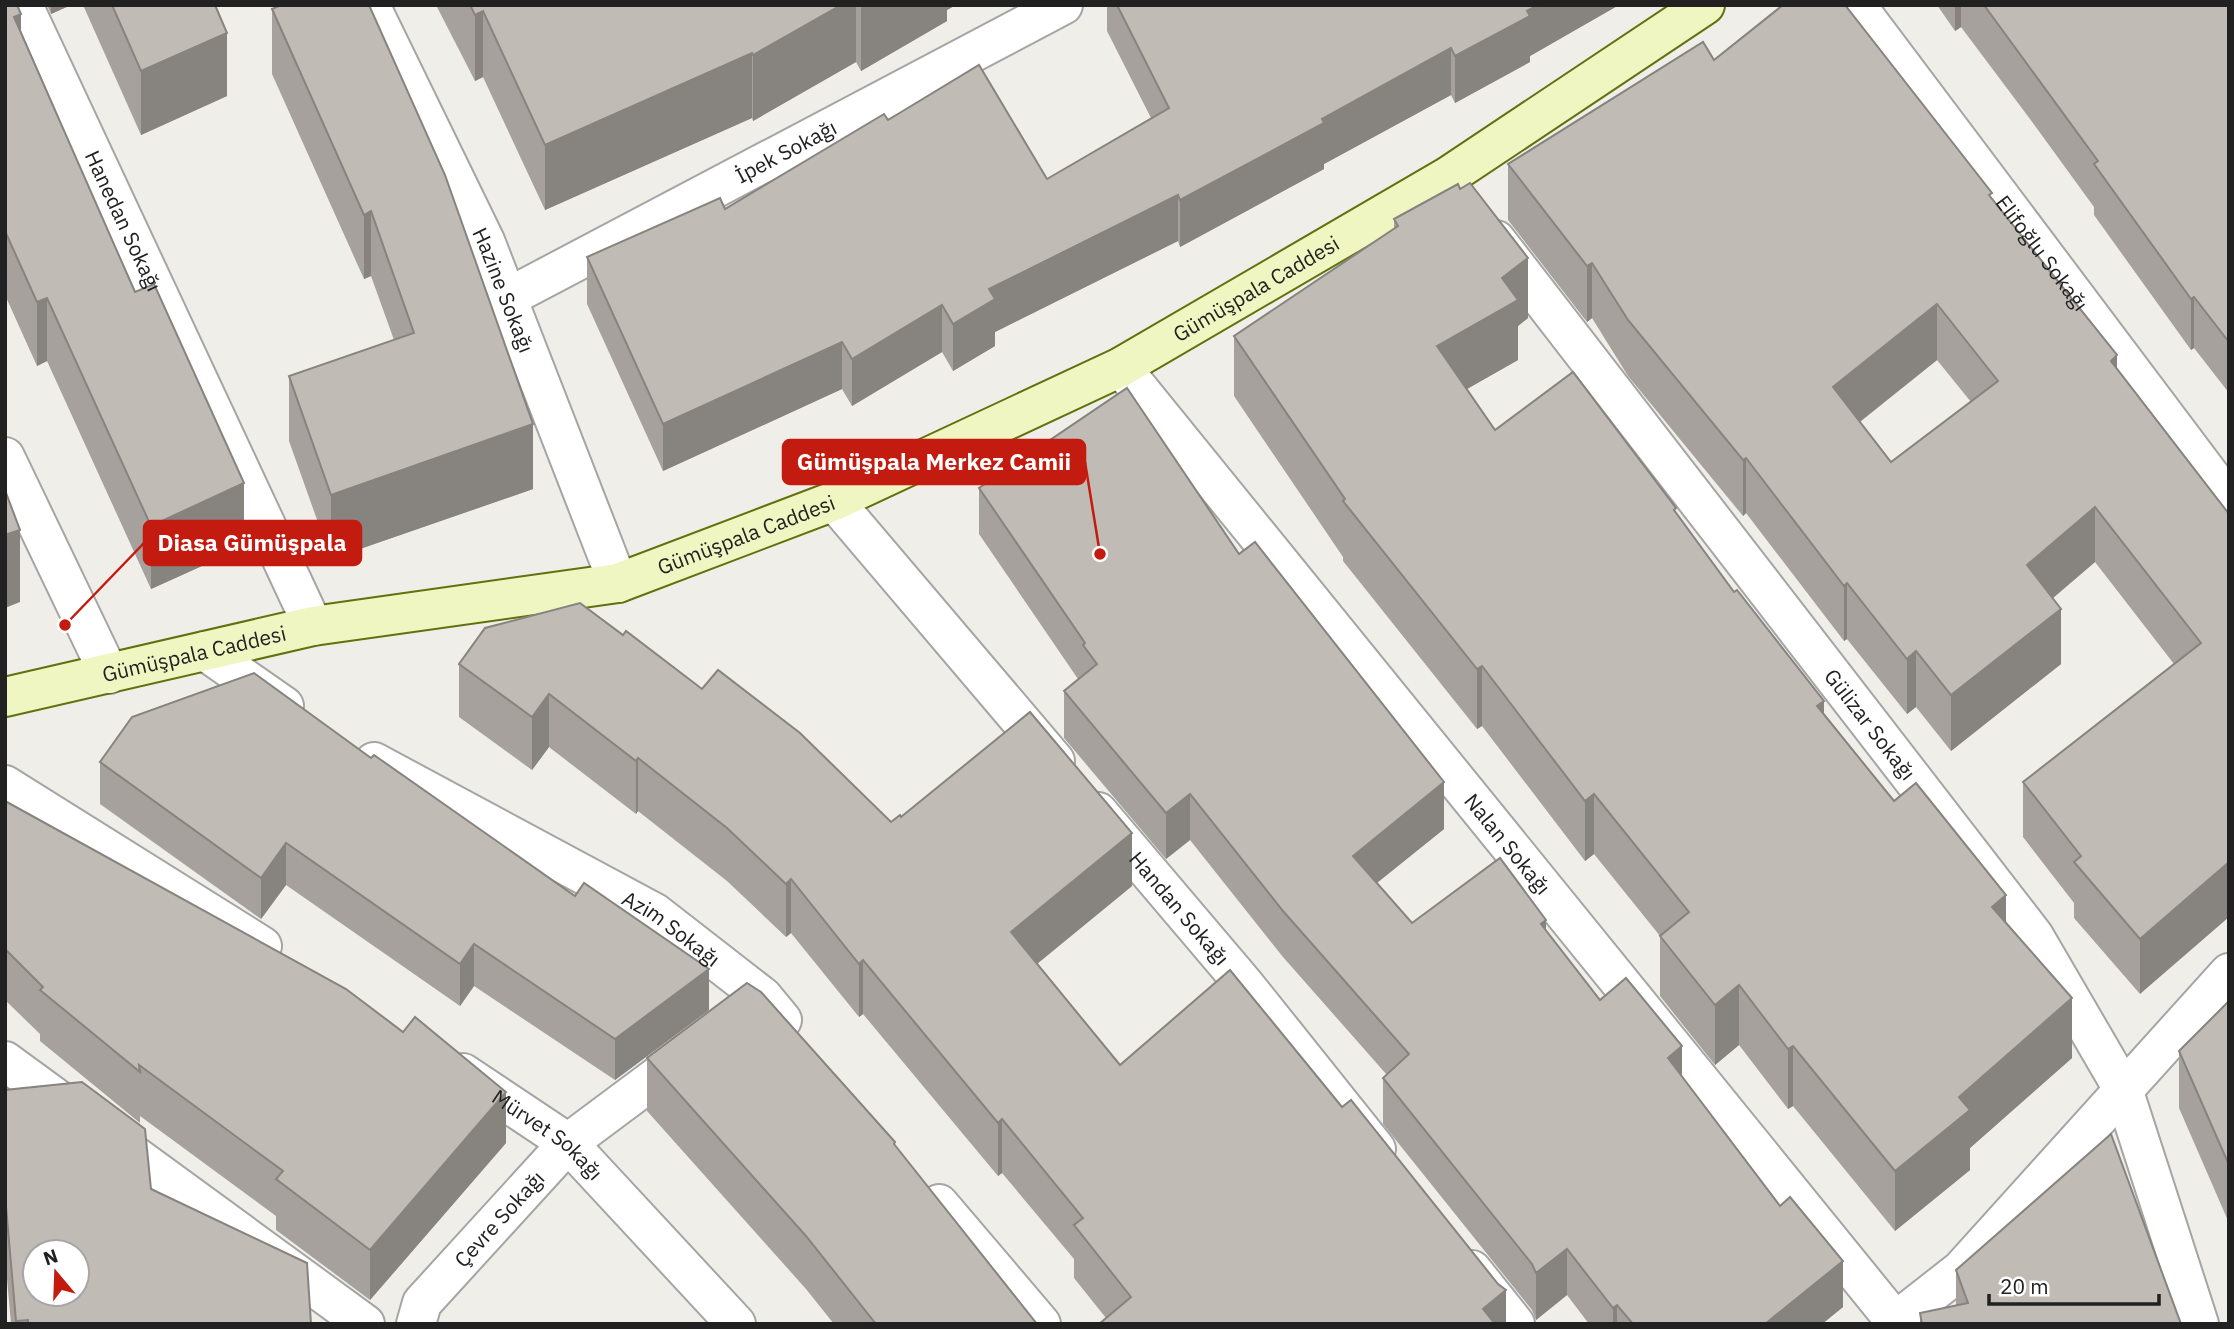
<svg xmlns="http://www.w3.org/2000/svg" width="2234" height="1329" font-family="'IBM Plex Sans',sans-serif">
<rect width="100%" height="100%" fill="#f0eee8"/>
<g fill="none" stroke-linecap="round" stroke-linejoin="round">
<g stroke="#a5a5a5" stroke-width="42">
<g id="street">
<path id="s1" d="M23 5 313 626"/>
<path id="s2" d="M370 5 485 241 618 583"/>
<path id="s3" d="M1856 5 2229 501"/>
<path id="s4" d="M1496 240 2034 936 2123 1089 2199 1324"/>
<path id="s5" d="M507 298 1063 5"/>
<path id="s6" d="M1121 367 1895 1321"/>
<path d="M5 457 109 674"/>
<path d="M834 501 1055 761"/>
<path d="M205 651 284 706"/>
<path id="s7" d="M374 762 655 913 763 997 782 1020"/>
<path d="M5 785 262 946"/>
<path id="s8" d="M1098 812 1244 984 1376 1149"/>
<path d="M5 1061 365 1324"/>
<path id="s9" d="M463 1073 568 1143 736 1324"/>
<path d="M939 1204 1041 1324"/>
<path d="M1472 1270 1515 1324"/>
<path id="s10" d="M416 1324 422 1303 568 1143 690 1052"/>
<path d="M1892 1324 1961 1270 2229 973"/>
</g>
</g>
<g stroke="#60720d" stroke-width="42">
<g id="secondary">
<path id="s11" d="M5 697 313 626 618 583 834 501 1121 367 1447 177 1705 5"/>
</g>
</g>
<use href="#street" stroke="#fff" stroke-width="38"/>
<use href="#secondary" stroke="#eff6c1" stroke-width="38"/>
</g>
<g fill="#a6a19c" fill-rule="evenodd">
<path d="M5 5 21 31 244 547 151 589 47 361 37 366 5 295Z"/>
<path d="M47 5H71L51 14Z"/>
<path d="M83 5H215L227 96 141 135Z"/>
<path d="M436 5H956L947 10V21L861 71 856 62 753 121 752 118 545 210 483 77 475 81Z"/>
<path d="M1107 5H1619L1530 56V62L1455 103 1451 95 1324 164V169L1180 247 1178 241 995 332V346L953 371 942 352 852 406 842 389 663 471 587 304V257L725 209 888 120 1047 179 1151 118 1107 31Z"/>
<path d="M1937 5H2229V393L2194 348 2191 350 2094 215V207L2030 119 1961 27 1955 31Z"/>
<path d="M272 9 533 489 331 559 289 441V376L394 340 371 276 364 279 272 74Z"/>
<path d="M1714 60 1992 198 2117 369 2229 514 2140 994 2074 918V903L2023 837V782L2174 664 2095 562 2053 598 2061 664 1951 751 1916 707 1907 714 1847 639 1844 641 1746 513 1743 516 1628 376 1592 318 1587 322 1508 220V164ZM1937 360 1971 402 1891 462 1860 422Z"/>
<path d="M1394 219 1528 318 1518 326V360L1467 389 1495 430 1676 513 1824 713 1894 801 2006 923 2072 1058 1970 1148V1170L1895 1231 1793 1106 1788 1109 1739 1045 1715 1065 1660 996V936L1594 854 1585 861 1482 726 1477 729 1343 561V557L1234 396V336L1394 229Z"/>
<path d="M979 488 1239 554 1444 829 1377 883 1412 923 1546 930 1600 1000 1682 1076 1843 1307 1822 1324H1589L1567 1295 1536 1320 1532 1310 1383 1124V1078L1387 1075 1283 957 1190 840 1166 859 1064 738V691L1078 679 979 534Z"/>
<path d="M623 635 891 822 901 817 1132 886 1037 964 1120 1065 1506 1324 1106 1318 1074 1278V1259L1002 1173 998 1176 863 1014 859 1017 791 933 786 937 727 881 638 811 636 814 549 747 532 770 459 717V664Z"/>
<path d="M100 762 709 1010 615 1080 474 986 460 1006 286 885 261 919 100 804Z"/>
<path d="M5 801 506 1143 370 1300 276 1230V1216L140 1116V1123L40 1041V1034L5 1000Z"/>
<path d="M2229 1001V1223L2179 1108V1051Z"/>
<path d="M647 1058 895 1145 1037 1324H834L806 1289 647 1111Z"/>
<path d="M5 1090 151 1189 311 1324H11L5 1256Z"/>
<path d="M1956 1270 2181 1324H1920V1313L1956 1306Z"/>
</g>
<g fill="#87837f">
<path d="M51 5H71L51 14Z"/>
<path d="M841 5H856V62L753 121V55Z"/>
<path d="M861 5H956L947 10V21L861 71Z"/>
<path d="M1538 5H1619L1530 56V62L1455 103V56Z"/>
<path d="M1955 5H1961V27L1955 31Z"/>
<path d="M483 11V77L475 81V15Z"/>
<path d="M21 14V77L14 17Z"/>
<path d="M227 33V96L141 135V71Z"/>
<path d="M1451 48V95L1324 164V169L1180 247V200L1322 119Z"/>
<path d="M752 53V118L545 210V145Z"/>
<path d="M1178 195V241L995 332V346L953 371V324L989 289Z"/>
<path d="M371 211V276L364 279V215Z"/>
<path d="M1528 258V318L1518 326V360L1437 406V346L1502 278Z"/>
<path d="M1592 263V318L1587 322V266Z"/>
<path d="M2194 297V348L2191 350V299Z"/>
<path d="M47 298V361L37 366V302Z"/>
<path d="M1937 304V360L1833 443V387Z"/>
<path d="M942 305V352L852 406V359Z"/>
<path d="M842 342V389L663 471V424Z"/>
<path d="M2117 355V411L2111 361Z"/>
<path d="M533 424V489L331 559V495Z"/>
<path d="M1746 458V513L1743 516V460Z"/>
<path d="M244 483V547L151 589V526Z"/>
<path d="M2095 507V562L2027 620V565Z"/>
<path d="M20 530V602L5 608V535Z"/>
<path d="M1847 583V639L1844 641V586Z"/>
<path d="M2061 609V664L1951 751V695Z"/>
<path d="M1916 651V707L1907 714V659Z"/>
<path d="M1482 666V726L1477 729V669Z"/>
<path d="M549 694V747L532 770V717Z"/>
<path d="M1824 701V761L1817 706Z"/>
<path d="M638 758V811L636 814V761Z"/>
<path d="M1444 782V829L1353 902V856Z"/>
<path d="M1190 794V840L1166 859V813Z"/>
<path d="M1594 794V854L1585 861V801Z"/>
<path d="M1132 833V886L1011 985V932Z"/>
<path d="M286 843V885L261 919V878Z"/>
<path d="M2229 862V917L2140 994V939Z"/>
<path d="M791 879V933L786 937V884Z"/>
<path d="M2006 895V955L1992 907Z"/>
<path d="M1546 920V967L1541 924Z"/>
<path d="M474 944V986L460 1006V964Z"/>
<path d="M863 960V1014L859 1017V964Z"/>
<path d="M709 969V1010L615 1080V1039Z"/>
<path d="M1739 985V1045L1715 1065V1005Z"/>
<path d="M2072 998V1058L1970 1148V1170L1895 1231V1171L1959 1097Z"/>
<path d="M1682 1046V1093L1668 1058Z"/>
<path d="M1793 1046V1106L1788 1109V1049Z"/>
<path d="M506 1092V1143L370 1300V1250Z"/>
<path d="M1002 1119V1173L998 1176V1123Z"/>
<path d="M1567 1249V1295L1536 1320V1273Z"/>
<path d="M1843 1261V1307L1822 1324H1765Z"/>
<path d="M1506 1290V1324H1483V1309Z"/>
<path d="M1617 1305V1324H1613V1308Z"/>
</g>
<g fill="#c1bbb5" stroke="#87837f" stroke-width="2" fill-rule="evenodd">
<path d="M5 5H17L21 14 14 17 135 292 154 284 244 483 151 526 47 298 37 302 5 231Z"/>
<path d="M112 5H215L227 33 141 71Z"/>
<path d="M281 5H369L445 175 533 424 331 495 289 376 414 333 371 211 364 215 272 9Z"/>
<path d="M470 5H841L753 55 752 53 545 145 483 11 475 15Z"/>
<path d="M1117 5H1538L1527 11 1530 16 1455 56 1451 48 1322 119 1324 123 1180 200 1178 195 989 289 995 299 953 324 942 305 852 359 842 342 663 424 587 257 720 198 725 209 884 114 888 120 979 65 1047 179 1169 108Z"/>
<path d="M1783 5H1845L1992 193 1989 195 2117 355 2111 361 2229 514V862L2140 939 2074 862 2081 856 2023 782 2201 643 2095 507 2027 565 2061 609 1951 695 1916 651 1907 659 1847 583 1844 586 1746 458 1743 460 1628 320 1592 263 1587 266 1508 164 1703 42 1714 60ZM1937 304 1998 381 1891 462 1833 387Z"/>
<path d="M1984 5H2229V342L2194 297 2191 299 2094 164 2098 161 2030 68Z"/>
<path d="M1470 183 1528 258 1502 278 1518 300 1437 346 1495 430 1573 372 1676 508 1674 510 1734 592 1737 590 1824 701 1817 706 1894 801 1916 783 2006 895 1992 907 2072 998 1959 1097 1970 1110 1895 1171 1793 1046 1788 1049 1739 985 1715 1005 1660 936 1689 912 1594 794 1585 801 1482 666 1477 669 1343 501 1345 499 1234 336 1398 226 1394 219 1458 184 1460 189Z"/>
<path d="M1127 388 1239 554 1255 542 1444 782 1353 856 1412 923 1500 858 1546 920 1541 924 1600 1000 1626 978 1682 1046 1668 1058 1780 1206 1790 1197 1843 1261 1765 1324H1633L1617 1305 1613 1308 1567 1249 1536 1273 1532 1264 1383 1078 1409 1054 1283 911 1190 794 1166 813 1064 691 1097 664 1083 645 1085 643 979 488Z"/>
<path d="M5 490 20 530 5 535Z"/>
<path d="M580 603 623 635 626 631 702 689 718 670 800 733 891 822 900 815 901 817 1030 712 1132 833 1011 932 1120 1065 1230 970 1342 1107 1351 1100 1498 1284 1506 1290 1483 1309 1495 1324H1099L1131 1297 1074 1225 1083 1218 1002 1119 998 1123 863 960 859 964 791 879 786 884 727 828 638 758 636 761 549 694 532 717 459 664 485 628Z"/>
<path d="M254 673 371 758 374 755 575 896 584 883 709 969 615 1039 474 944 460 964 286 843 261 878 100 762 132 717Z"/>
<path d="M5 801 346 989 403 1032 415 1017 506 1092 370 1250 276 1179 283 1171 139 1065 140 1072 40 990 43 987 5 949Z"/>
<path d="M747 983 761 992 895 1142 894 1144 1037 1324H876L806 1236 647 1058Z"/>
<path d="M2229 1001V1165L2179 1051Z"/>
<path d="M82 1082 145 1129 151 1189 307 1263 311 1324H28V1320L16 1321 5 1195V1090ZM35 1252H77V1294H35Z"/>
<path d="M2111 1134 2181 1324H1922L1920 1313 1968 1303 1956 1270Z"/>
</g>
<g text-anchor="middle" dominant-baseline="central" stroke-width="7" stroke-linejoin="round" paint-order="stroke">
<g font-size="21" fill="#212121" stroke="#fff">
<text stroke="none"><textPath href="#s5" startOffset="315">İpek Sokağı</textPath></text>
<text stroke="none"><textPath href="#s1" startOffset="238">Hanedan Sokağı</textPath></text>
<text stroke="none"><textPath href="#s3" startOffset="310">Elifoğlu Sokağı</textPath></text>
<text stroke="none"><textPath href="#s11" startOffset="1328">Gümüşpala Caddesi</textPath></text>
<text stroke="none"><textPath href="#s2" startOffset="315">Hazine Sokağı</textPath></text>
<text stroke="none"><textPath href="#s11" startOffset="761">Gümüşpala Caddesi</textPath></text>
<text stroke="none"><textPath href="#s11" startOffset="194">Gümüşpala Caddesi</textPath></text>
<text stroke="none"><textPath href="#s4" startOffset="612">Gülizar Sokağı</textPath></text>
<text stroke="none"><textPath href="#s6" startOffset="614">Nalan Sokağı</textPath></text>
<text stroke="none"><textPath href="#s8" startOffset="126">Handan Sokağı</textPath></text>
<text stroke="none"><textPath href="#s7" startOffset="341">Azim Sokağı</textPath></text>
<text stroke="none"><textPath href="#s9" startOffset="105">Mürvet Sokağı</textPath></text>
<text stroke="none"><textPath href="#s10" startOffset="136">Çevre Sokağı</textPath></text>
</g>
</g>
<path fill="none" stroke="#c31b0f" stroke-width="2.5" d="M1100 554L1085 462M65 625L144 543"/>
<g fill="#c31b0f" stroke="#fff" stroke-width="2.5">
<circle cx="1100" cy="554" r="7"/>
<circle cx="65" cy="625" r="7"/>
</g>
<g fill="#c31b0f" stroke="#c31b0f" stroke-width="2.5">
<rect x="783" y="440" width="302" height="44" rx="7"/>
<rect x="144" y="521" width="217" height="44" rx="7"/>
</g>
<g font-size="23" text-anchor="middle" font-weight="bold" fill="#fff">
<text x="934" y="470">Gümüşpala Merkez Camii</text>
<text x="252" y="551">Diasa Gümüşpala</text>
</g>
<rect width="2234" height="1329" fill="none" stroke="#212121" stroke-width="14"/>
<g transform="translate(56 1273) rotate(341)"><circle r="33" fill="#ffffff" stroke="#a6a6a6" stroke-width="2"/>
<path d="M0-5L12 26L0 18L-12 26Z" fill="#c31b0f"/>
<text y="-10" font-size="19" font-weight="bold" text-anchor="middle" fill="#212121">N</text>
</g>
<path d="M1989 1294v10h170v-10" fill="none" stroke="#212121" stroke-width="3.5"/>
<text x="2000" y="1294" font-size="21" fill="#212121" stroke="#ffffff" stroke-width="5" paint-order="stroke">20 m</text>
</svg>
